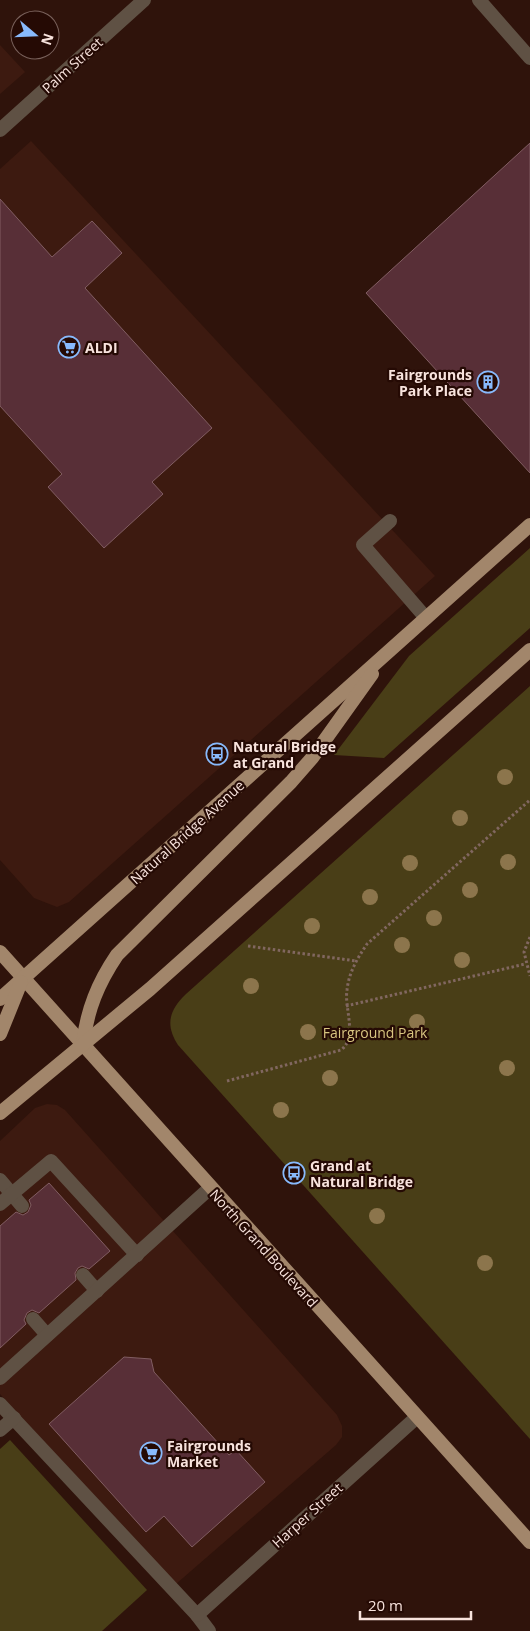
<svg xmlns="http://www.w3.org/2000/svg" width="530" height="1631" font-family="'Open Sans',sans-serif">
<rect width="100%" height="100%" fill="#2f130b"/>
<g fill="#3d1a10">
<path d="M0 45 25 72 0 94Z"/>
<path d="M31 141 435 576 69 902 57 907 34 898 0 860V169Z"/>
<path d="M47 1104 57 1105 65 1110 337 1415 342 1426V1437L336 1445 176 1584 0 1394V1141L35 1108Z"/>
</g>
<g fill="#493e17">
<path d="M530 548V628L384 758 334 755 409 656Z"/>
<path d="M530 686V1439L178 1045C165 1025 169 1010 186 994Z"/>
<path d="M10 1440 147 1590 102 1631H0V1449Z"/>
</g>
<g fill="#582f37" stroke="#815d62">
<path d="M530 143V473L366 293Z"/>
<path d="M0 199 52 257 92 221 122 253 85 288 212 428 152 482 163 494 104 548 48 487 62 474 0 406Z"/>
<path d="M49 1183 110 1251 89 1269 82 1266 78 1268 75 1273 76 1280 39 1313 32 1310 27 1313 24 1320 26 1324 0 1348V1226L16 1212 23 1215 28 1212 31 1205 29 1200Z"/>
<path d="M124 1357 151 1359 154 1372 229 1455 236 1450 265 1482 192 1547 164 1516 146 1532 49 1424Z"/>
</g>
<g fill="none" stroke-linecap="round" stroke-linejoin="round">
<g stroke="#816760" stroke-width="3" stroke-dasharray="2.5 2.5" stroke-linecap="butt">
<path d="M530 937 524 952 530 976"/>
<path d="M248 946 356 961"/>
<path d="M346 1006 525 964"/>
<path d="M227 1081 341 1050C358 1037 344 1008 347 990 349 972 357 959 367 944L530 800"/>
</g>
<g stroke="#5f5144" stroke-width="14">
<path d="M390 521 363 545 426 618"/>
<path d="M0 1180 22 1206"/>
<path d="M0 1204 51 1161 137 1255"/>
<path d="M83 1275 97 1291"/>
<path d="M33 1319 47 1335"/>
<path d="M0 1378 210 1188"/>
<path d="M0 1404 197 1615 209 1631"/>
<path d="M0 1430 14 1418"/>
</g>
<g stroke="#5f5144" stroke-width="14">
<path d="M479 0 530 58"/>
<path d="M0 130 144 0"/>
<path d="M197 1615 417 1417"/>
</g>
<g stroke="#a2866b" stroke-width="14">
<path d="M0 952 530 1542"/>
<path d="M0 999 530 525"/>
<path d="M0 1034 21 982"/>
<path d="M83 1044C87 1010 98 983 117 955L291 782 312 758 372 674"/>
<path d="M0 1113 150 989 530 650"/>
</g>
</g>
<g fill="#8c754c">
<circle cx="505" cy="777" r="8"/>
<circle cx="460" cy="818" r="8"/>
<circle cx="508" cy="862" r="8"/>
<circle cx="410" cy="863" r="8"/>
<circle cx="470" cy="890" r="8"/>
<circle cx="370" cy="897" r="8"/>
<circle cx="434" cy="918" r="8"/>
<circle cx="312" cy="926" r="8"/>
<circle cx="402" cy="945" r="8"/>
<circle cx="462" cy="960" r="8"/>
<circle cx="251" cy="986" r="8"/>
<circle cx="417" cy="1022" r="8"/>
<circle cx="308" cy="1032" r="8"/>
<circle cx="507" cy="1068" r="8"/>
<circle cx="330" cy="1078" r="8"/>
<circle cx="281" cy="1110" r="8"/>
<circle cx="377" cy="1216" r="8"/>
<circle cx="485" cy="1263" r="8"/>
</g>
<defs>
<g id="supermarket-ring" transform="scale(1.125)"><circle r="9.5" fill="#250a04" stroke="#88bafc" stroke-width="1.5"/><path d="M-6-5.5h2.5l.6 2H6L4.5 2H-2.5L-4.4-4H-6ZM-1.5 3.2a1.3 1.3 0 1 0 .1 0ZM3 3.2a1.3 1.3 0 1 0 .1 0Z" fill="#88bafc"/></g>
<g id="building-ring" transform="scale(1.125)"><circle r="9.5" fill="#250a04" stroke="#88bafc" stroke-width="1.5"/><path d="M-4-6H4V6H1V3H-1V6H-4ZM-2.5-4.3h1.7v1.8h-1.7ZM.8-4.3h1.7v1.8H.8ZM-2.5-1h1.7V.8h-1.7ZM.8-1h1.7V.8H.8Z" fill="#88bafc"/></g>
<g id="bus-ring" transform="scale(1.125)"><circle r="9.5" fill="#250a04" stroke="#88bafc" stroke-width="1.5"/><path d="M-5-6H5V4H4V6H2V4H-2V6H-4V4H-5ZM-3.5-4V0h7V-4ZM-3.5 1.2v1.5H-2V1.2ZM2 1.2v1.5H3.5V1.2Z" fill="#88bafc"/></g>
</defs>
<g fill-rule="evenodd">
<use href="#supermarket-ring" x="69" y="347"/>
<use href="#building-ring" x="488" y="382"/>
<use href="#bus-ring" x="217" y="754"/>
<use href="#bus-ring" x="294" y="1173"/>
<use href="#supermarket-ring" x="151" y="1453"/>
</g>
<g text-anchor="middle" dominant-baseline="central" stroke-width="4.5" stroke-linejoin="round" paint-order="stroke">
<g font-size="14" fill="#f8e3dd" stroke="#250a04">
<text transform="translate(72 65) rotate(-42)">Palm Street</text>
<text transform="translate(187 832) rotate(-42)">Natural Bridge Avenue</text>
<text transform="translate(264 1248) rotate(48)">North Grand Boulevard</text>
<text transform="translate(307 1515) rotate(-42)">Harper Street</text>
</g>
<g font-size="14" font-weight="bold" fill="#f8e3dd" stroke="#250a04" text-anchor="start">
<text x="85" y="347">ALDI</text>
<text x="472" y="374" text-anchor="end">Fairgrounds<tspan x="472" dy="16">Park Place</tspan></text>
<text x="233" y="746">Natural Bridge<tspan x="233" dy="16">at Grand</tspan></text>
<text x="310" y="1165">Grand at<tspan x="310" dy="16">Natural Bridge</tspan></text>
<text x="167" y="1445">Fairgrounds<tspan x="167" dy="16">Market</tspan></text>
</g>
<g font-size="14" fill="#d9c681" stroke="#250a04">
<text x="375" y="1032">Fairground Park</text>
</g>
</g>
<g transform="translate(35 35) rotate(109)"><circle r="24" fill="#250a04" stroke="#79615b"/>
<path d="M0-4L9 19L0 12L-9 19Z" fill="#88bafc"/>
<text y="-8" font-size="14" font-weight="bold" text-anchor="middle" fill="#f8e3dd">N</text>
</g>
<path d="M360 1611v8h111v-8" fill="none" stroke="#f8e3dd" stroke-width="2.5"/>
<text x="368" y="1611" font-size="15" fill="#f8e3dd" stroke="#250a04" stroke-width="4" paint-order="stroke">20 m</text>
</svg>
